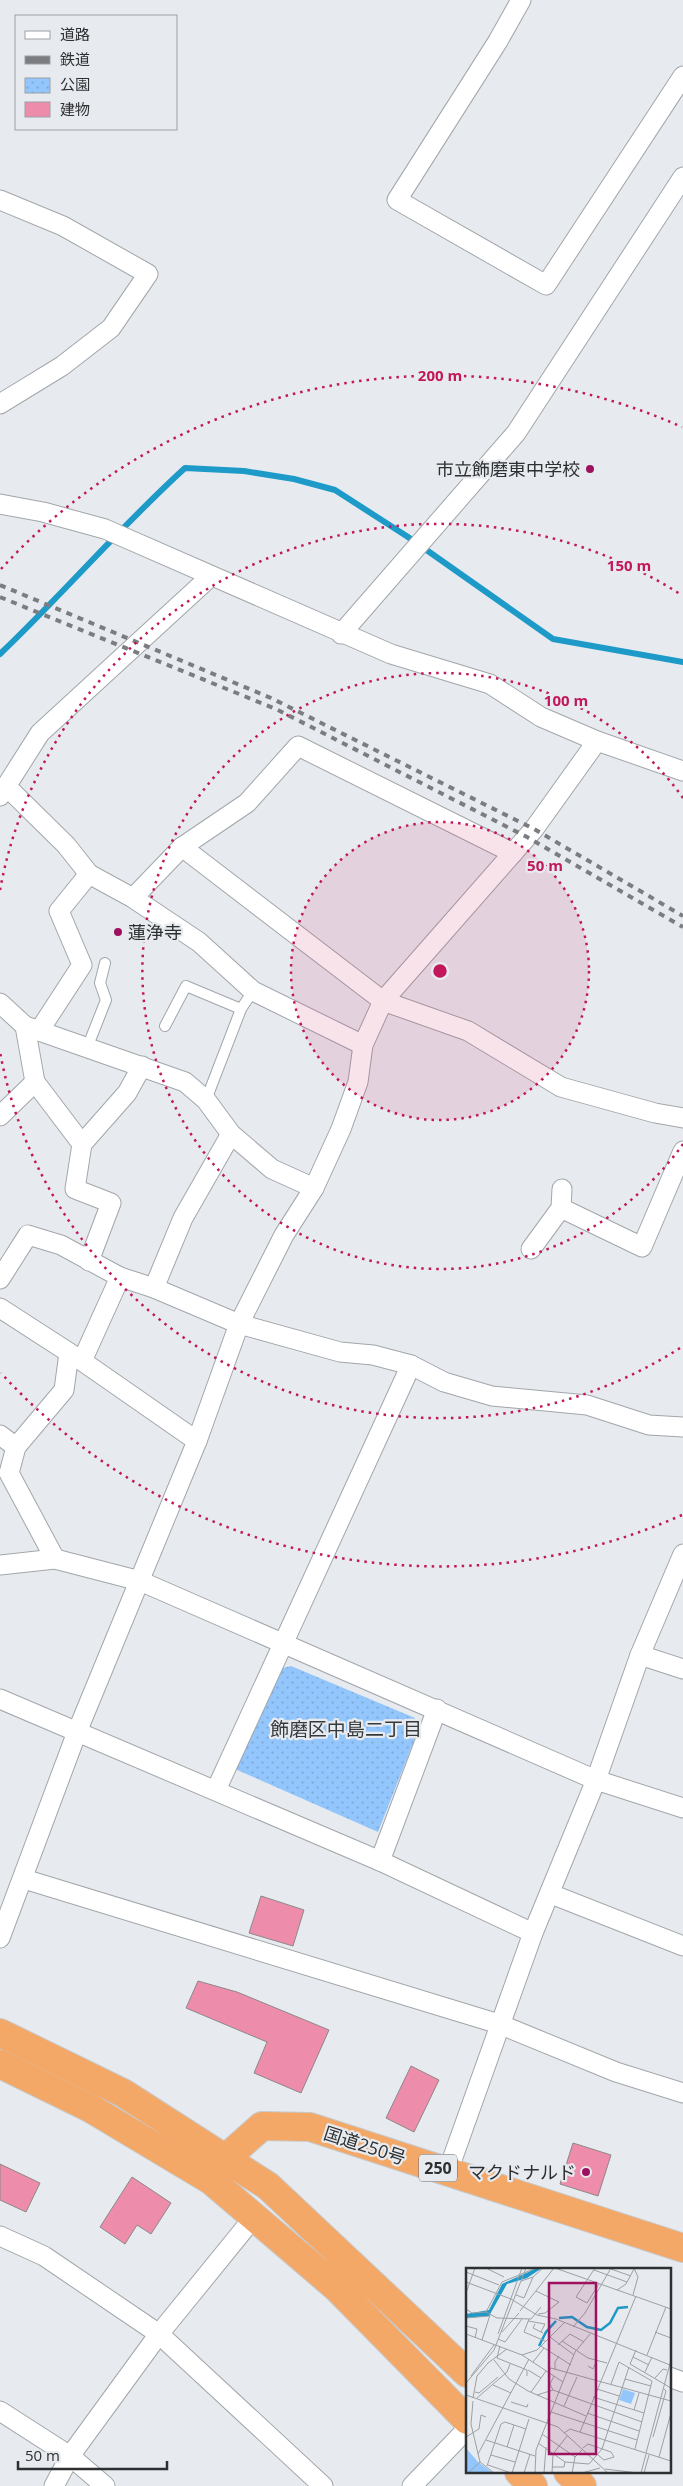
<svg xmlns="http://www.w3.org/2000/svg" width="683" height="2486" font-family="'Open Sans','Noto Sans JP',sans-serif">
<defs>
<pattern id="park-dots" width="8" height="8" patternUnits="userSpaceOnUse" patternTransform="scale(1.25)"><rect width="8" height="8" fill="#92c6fc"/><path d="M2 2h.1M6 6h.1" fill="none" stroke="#7eaad8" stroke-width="1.8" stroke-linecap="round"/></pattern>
</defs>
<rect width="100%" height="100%" fill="#e7ebef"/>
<path fill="url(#park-dots)" d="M291 1666 415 1718 417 1733 378 1832 235 1769 278 1669Z"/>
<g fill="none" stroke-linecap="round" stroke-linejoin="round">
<path stroke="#1d9ac8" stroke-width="6" d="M0 654C63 594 120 527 185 468L244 471 294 479 335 490 408 537 553 639 683 662"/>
</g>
<g fill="#ed8dab" stroke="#8d8788">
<path d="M261 1896 304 1910 293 1946 249 1933Z"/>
<path d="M198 1981 237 1992 329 2030 301 2093 254 2073 267 2042 186 2008Z"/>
<path d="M411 2066 439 2080 414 2132 386 2118Z"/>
<path d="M573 2143 611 2155 598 2196 560 2184Z"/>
<path d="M0 2164 40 2183 26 2212 0 2200Z"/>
<path d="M132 2177 171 2203 151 2234 137 2225 125 2244 100 2227Z"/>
</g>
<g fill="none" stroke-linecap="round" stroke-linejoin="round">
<g stroke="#a2a6aa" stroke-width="12">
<g id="service">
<path d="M165 1026 186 986 241 1009"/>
<path d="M87 1048 106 1000 100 983 105 963"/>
<path d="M206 1100 241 1009 253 991"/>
</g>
</g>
<g stroke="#a2a6aa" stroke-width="21">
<g id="minor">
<path d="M521 0 498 41 397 200 546 285 683 76"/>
<path d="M0 200 63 226 148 274 111 328 62 366 0 404"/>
<path d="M0 504 43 512 105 529 391 654 490 684 541 717 597 741 683 771"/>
<path d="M341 634 516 433 683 177"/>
<path d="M7 787 66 845 89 874 133 898 199 942 253 991 363 1045"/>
<path d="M0 796 40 733 211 576"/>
<path d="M182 847 383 1001 468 1031 561 1087 655 1113 683 1118"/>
<path d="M133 898 182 847 247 803 298 746 513 853"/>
<path d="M0 1003 25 1026 185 1082 206 1100 231 1134 272 1169 314 1188"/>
<path d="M25 1026 35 1082 82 1144"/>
<path d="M39 1031 82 965 59 911 89 874"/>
<path d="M0 1116 35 1082"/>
<path d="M561 1208 642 1247 683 1151"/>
<path d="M531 1249 561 1208 562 1189"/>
<path d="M89 1261 111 1203 75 1189 82 1144 127 1093 142 1066"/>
<path d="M0 1279 28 1235 61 1245 120 1277 154 1288 239 1324 340 1352 373 1355 411 1365 444 1382 492 1396 587 1405 649 1425 683 1427"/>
<path d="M154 1288 183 1218 231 1134"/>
<path d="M0 1308 82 1361 197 1441"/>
<path d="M82 1361 120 1277"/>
<path d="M0 1435 16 1447"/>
<path d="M55 1559 9 1473 16 1447 64 1390 69 1353"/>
<path d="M0 1565 55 1559 140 1581 596 1780 683 1808"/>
<path d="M640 1655 683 1669"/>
<path d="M0 1699 380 1861 533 1933"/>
<path d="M216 1790 411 1365"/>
<path d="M380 1861 437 1709"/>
<path d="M24 1879 499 2024 616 2072 683 2093"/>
<path d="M551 1894 683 1946"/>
<path d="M0 1938 77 1732 197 1441 239 1324 284 1235 314 1188 341 1129 358 1082 363 1045 383 1001 534 829 597 741"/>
<path d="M448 2171 533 1933 596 1780 640 1655 683 1554"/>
<path d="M0 2236 44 2256 159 2334 323 2486"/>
<path d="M669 2377 683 2382"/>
<path d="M0 2411 70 2456 105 2486"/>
<path d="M54 2486 70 2456 159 2334 254 2217"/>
<path d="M412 2486 467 2429"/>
</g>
</g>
<g stroke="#c9c9c9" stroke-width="30">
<g id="trunk">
<path d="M0 2033 123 2093 268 2186 467 2373"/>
<path d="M0 2064 90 2108 212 2181 336 2287 467 2420"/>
<path d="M216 2173 226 2158 262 2126 310 2127 683 2248"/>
<path d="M519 2472 533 2486"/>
<path d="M568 2472 582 2486"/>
</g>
</g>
<use href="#service" stroke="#fff" stroke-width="10"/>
<use href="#minor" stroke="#fff" stroke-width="19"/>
<use href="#trunk" stroke="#f4a868" stroke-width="28"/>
<g stroke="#7b7d80" stroke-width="4" stroke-dasharray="6 6" stroke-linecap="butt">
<path d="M0 585 271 698 534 829 683 916"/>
<path d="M0 597 276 709 527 837 683 927"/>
</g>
</g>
<circle cx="440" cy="971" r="149" fill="#c2185b" fill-opacity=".12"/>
<g fill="none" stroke="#c2185b" stroke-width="2.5" stroke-dasharray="2.5 5">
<circle cx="440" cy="971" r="149"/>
<path d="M683 1144A298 298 0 1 1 683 798"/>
<path d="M680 1348A447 447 0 0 1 0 1052M0 890A447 447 0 0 1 680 594"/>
<path d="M682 1515A595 595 0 0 1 1 1373M1 569A595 595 0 0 1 682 427"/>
</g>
<g fill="#9d115e" stroke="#e7ebef" stroke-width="2">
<circle cx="590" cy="469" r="5"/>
<circle cx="118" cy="932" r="5"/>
<circle cx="586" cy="2172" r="5"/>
</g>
<g text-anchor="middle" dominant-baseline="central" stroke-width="4.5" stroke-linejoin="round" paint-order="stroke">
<rect fill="#e7ebef" stroke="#66676a" stroke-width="1" x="419" y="2154.5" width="38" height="27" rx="4"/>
<g font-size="16" font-weight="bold" fill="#2e2f31">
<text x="438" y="2168">250</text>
</g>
<g font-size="18" fill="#2e2f31" stroke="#e7ebef" text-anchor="end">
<text x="580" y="469">市立飾磨東中学校</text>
<text x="128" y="932" text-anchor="start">蓮浄寺</text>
<text x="576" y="2172">マクドナルド</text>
</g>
<g font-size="18" fill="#2e2f31" stroke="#e7ebef">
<text transform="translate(365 2145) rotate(18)">国道250号</text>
</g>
<g font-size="19" fill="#373a3d" stroke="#e7ebef">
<text x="346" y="1729">飾磨区中島二丁目</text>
</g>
</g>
<g transform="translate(466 2268)">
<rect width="205" height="205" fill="#e7ebef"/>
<path d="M157 121 169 125 165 136 153 132ZM0 180 12 194 27 205 0 204Z" fill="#92c6fc"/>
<path d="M71 0H76L61 10 41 16 23 48 0 50V46L23 42 36 16Z" fill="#1d9ac8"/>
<path fill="none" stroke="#1d9ac8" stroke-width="2.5" d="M93 50 106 49 121 59 135 62 144 55 152 40 162 39M73 78 80 64 90 53"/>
<path fill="none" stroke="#9da0a3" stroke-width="1" d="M20 0 38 9M89 0 205 41M129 0 110 29 121 35 133 16M142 0 165 8M128 2 161 14M0 4 33 17M55 13 67 9 77 0M0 14 45 31 71 47 90 51 204 97M151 22 160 16 168 1M70 23 93 34 79 45 72 46M0 25 9 0M50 27 58 30 67 9M167 27 172 9 168 0M0 41 6 45 20 44 36 14 70 0M54 43 88 0M20 44 31 50 65 51 75 39M0 50 24 48M63 51 58 64 79 73M62 53 79 56 75 64M69 56 67 60 77 65M0 58 11 61 9 70M107 59 119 45 145 0M36 64 53 45M189 64 205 70M0 66 56 87 71 82 98 55M32 66 56 0M84 69 108 87M32 71 39 74 56 51M16 72 24 47M96 73 122 90 141 95M92 77 104 66 118 74M34 78 31 90 61 102V108M75 78 105 97M170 82 164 96 205 120M56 87 97 114M181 87 200 39M167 89 183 97M28 92 43 111 62 123 120 148M67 94 78 80M122 98 127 101 131 92M62 102 75 110M89 102V94L93 88M82 104 85 100 205 133M179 104 186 89M5 108 28 77M189 110 197 101 201 102M159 111 185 118M0 115 28 82 60 0M145 116 153 94 186 113 169 181M27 117 45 125M131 121 153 128M87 122 84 116 88 108M9 124 13 125 32 109M65 124 80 103M0 127 92 159 142 205M71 127 87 122 176 154M127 129 178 145M7 130 11 108 22 95 41 81M11 130 41 104 44 96M7 133 5 156 14 194M45 134 61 139 62 136M98 138 111 109M168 142 173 125M85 144 171 172M121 145 173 163M114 164 170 28M98 165 104 161 205 193M76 166 109 189M0 169 13 161 15 147 20 149M187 169 200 123 197 120M20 172 69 188M72 175 99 194 123 196 136 181 163 99M41 179 48 157M117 180 122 176 145 184 148 189 138 192 132 187M180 185 205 92M12 186 63 91M25 187 49 194M193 189 205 145M14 194 28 205M22 197 45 205M21 198 35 156 39 154 60 161M86 199H98L99 194M139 201 172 205M2 205 14 194M46 205 63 151M58 205 64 186M69 205 70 182 100 106 109 84 124 66M78 205 80 179M86 205 87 186 101 168M106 205 109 189 116 182M116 205 134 200M175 205 180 186M178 205 183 187"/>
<path fill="#9d115e" fill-opacity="0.15" stroke="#9d115e" stroke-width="2.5" d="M83 15H130V186H83Z"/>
<rect width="205" height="205" fill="none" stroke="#2e2f31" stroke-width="2.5"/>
</g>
<circle cx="440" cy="971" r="8" fill="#c2185b" stroke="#e7ebef" stroke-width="2.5"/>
<g font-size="15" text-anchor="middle" font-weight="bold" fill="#c2185b" stroke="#e7ebef" stroke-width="4.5" stroke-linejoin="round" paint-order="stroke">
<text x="440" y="381">200 m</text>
<text x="629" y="571">150 m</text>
<text x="566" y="706">100 m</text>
<text x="545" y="871">50 m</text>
</g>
<rect x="15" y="15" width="162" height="115" fill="#e7ebef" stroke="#9da0a3"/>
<rect x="25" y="31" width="25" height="8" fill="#ffffff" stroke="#9da0a3"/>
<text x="60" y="40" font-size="15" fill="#2e2f31">道路</text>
<rect x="25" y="56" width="25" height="8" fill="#7b7d80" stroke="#9da0a3"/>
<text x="60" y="65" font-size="15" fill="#2e2f31">鉄道</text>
<rect x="25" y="78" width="25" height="15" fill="url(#park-dots)" stroke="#9da0a3"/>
<text x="60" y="90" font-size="15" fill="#2e2f31">公園</text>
<rect x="25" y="102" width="25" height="15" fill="#ed8dab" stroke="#9da0a3"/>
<text x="60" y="115" font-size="15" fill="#2e2f31">建物</text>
<path d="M18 2461v8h149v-8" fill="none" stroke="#2e2f31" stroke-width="2.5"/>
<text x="25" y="2461" font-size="15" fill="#2e2f31" stroke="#e7ebef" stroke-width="4" paint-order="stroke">50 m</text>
</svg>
